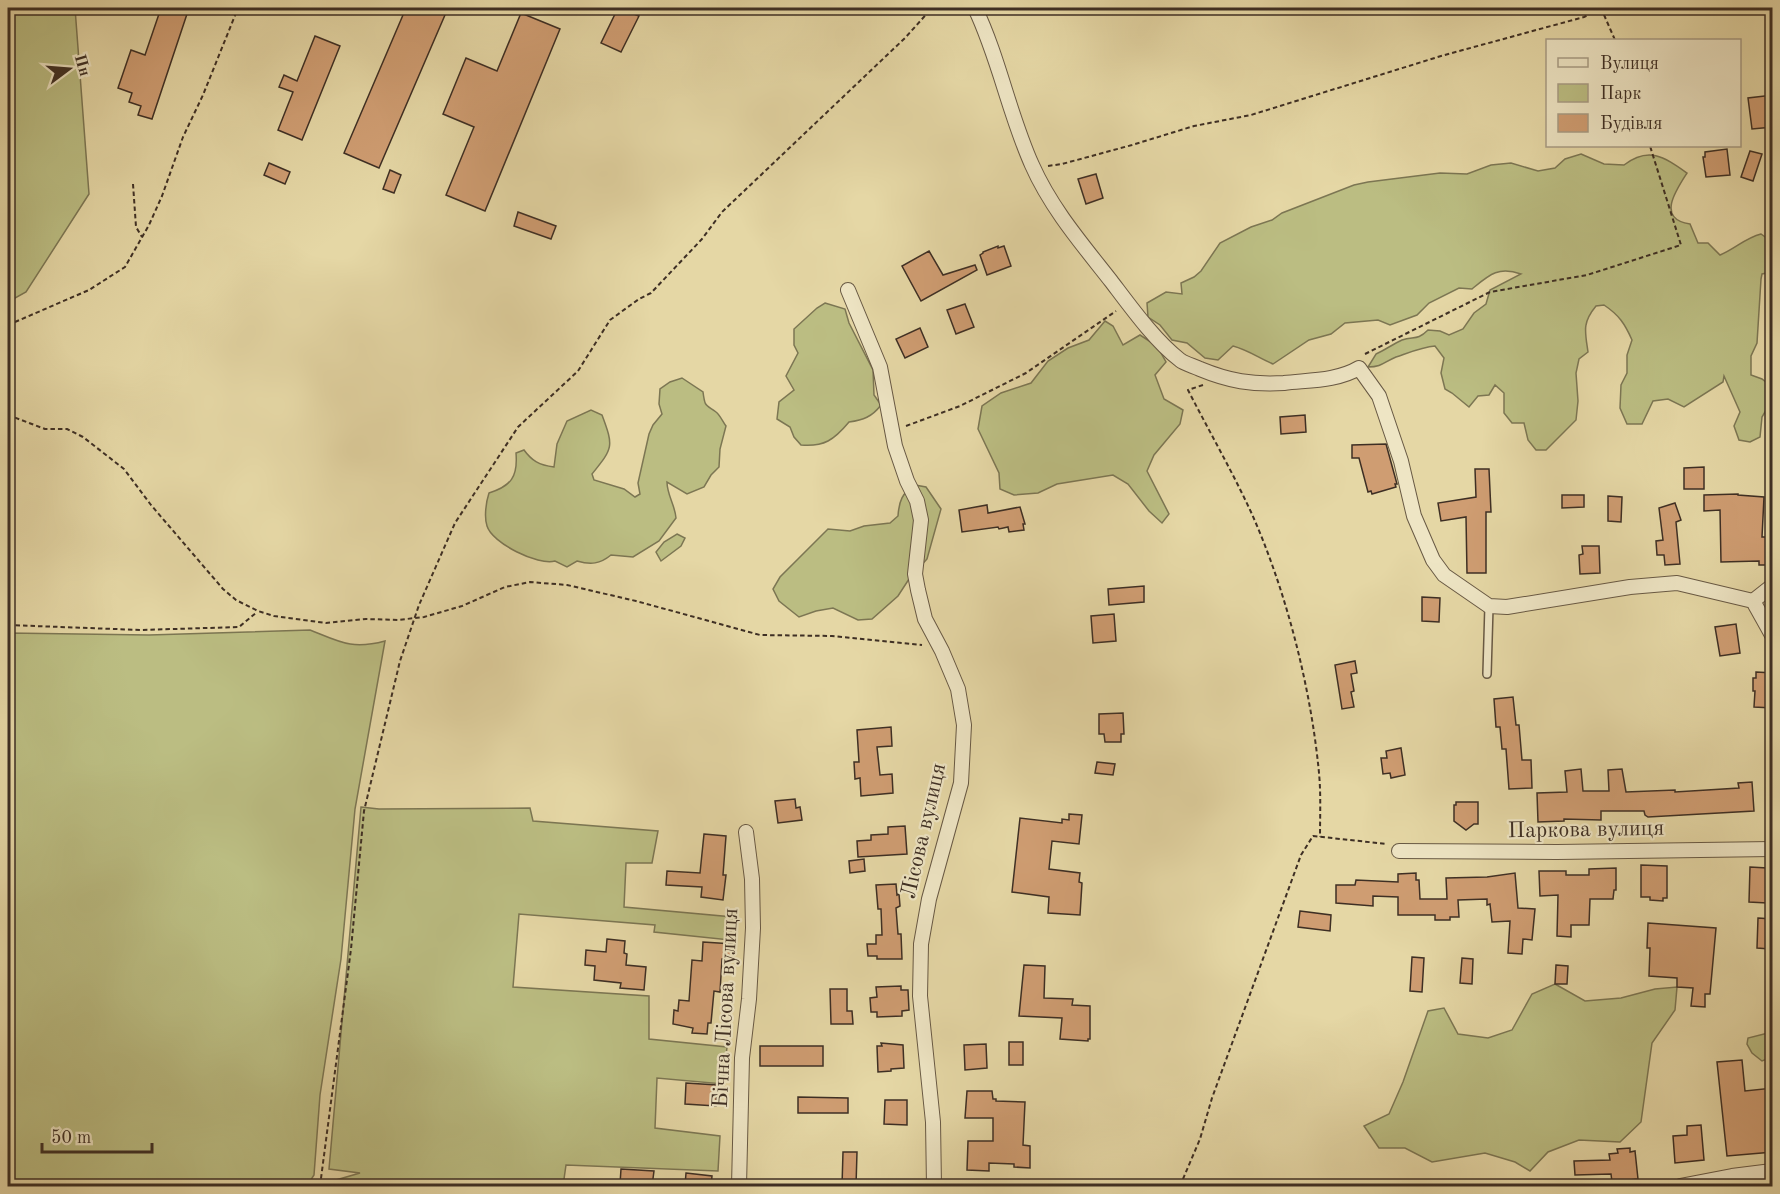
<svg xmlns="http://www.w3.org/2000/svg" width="1780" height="1194" font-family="'Old Standard TT',serif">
<rect width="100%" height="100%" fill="#e5d7a5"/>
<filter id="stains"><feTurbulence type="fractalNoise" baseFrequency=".00333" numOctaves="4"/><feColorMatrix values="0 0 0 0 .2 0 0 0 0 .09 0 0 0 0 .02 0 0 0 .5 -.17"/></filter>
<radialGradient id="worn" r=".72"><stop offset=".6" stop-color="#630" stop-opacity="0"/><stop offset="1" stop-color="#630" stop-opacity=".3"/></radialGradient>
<g fill="#bbbd82" stroke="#7c7653" stroke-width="1.5">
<path d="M8 8H75L89 194 26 292 8 302Z"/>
<path d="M1581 154 1604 164 1624 165C1649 146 1664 157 1687 173 1676 190 1656 219 1690 224L1698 243H1708L1720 255C1735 249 1745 238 1761 234L1772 242V272L1762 274 1761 279 1757 343 1751 356V375L1762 379 1772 387V405H1769L1762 417 1760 437 1750 442 1739 440 1734 426 1740 412 1724 376 1723 382 1684 407 1668 399 1653 401 1642 424H1627L1620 408 1621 385 1627 373V355L1632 340C1625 324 1619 315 1604 305L1596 306C1582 323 1585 331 1588 352L1579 359 1576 373 1578 401 1576 420 1546 450H1536L1528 440 1524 423H1512L1504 413V393L1495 385 1489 395 1478 396 1469 407 1452 393 1445 389 1441 373 1444 358 1435 346C1422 347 1408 353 1396 357 1384 362 1382 367 1368 367L1376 354C1385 350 1393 344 1402 340 1414 336 1417 341 1428 330L1440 331 1449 335 1463 329 1474 313 1486 304 1490 290 1521 274C1498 266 1489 275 1472 289L1459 288 1429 303 1417 315 1390 325 1378 320 1345 323 1331 334 1309 340 1273 364C1259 358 1248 350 1233 346L1218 360 1205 358 1187 343 1172 340 1160 325 1148 317 1147 303 1166 292 1182 294 1181 283 1194 277 1201 271 1220 243 1251 227 1272 220 1282 213 1354 185 1368 182 1440 173 1467 174 1491 165 1511 163 1538 171 1555 168 1565 159Z"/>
<path d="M825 303 845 309 849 323 873 370 874 395 881 405C872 417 863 420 849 422 834 440 824 447 801 445L794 437 790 427 777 419 779 402 794 390 786 376 798 353 794 345V329L817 308Z"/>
<path d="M1105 321 1113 326 1123 345 1140 335 1157 346 1166 362 1155 375 1164 399 1183 410 1180 424 1154 455 1147 471 1169 514 1162 523 1149 511 1128 484 1113 475 1057 484 1038 493 1014 495 1000 489 999 473 978 429 982 406 1001 393 1031 383 1048 361 1068 348 1089 340Z"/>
<path d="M682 378 703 392C705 407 705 404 716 412 720 415 723 422 726 426L720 449 719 467 711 475 704 487 687 494 667 482C667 495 675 505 676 518L659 541 633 557 611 555C600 564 591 565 577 561L567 567 555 561C538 566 492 543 487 526 484 517 486 502 489 493 511 486 518 477 516 453L524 450C532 461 539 465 554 467L557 444 567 421 591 410 602 415C614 447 613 448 592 474L594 480 624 489 635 497 640 494 638 483 649 434 653 425 662 414 659 404 660 389 670 382Z"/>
<path d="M915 485 926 487 941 509 927 559 909 579 898 596 872 619 858 620 833 608 816 611 799 617 779 601 773 589 780 577 828 529 850 531 864 526 890 523 898 516C899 501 902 493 915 485Z"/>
<path d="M677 534 685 538 681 546 661 561 656 552 664 542Z"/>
<path d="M310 630C340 642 352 650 385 641L355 809 341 959 320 1095 314 1175 307 1186H8V633L149 635Z"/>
<path d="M361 807 379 809 530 808 533 821 658 831 652 863H626L624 907 733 917 730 940 654 932 655 925 519 914 513 987 649 996V1039L727 1047 723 1084 657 1078 655 1128 720 1136 718 1171 566 1165 563 1186H455L438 1180 449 1186H328L336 1180 360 1173 329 1169Z"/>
<path d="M1555 984 1585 1001 1621 998 1655 989 1677 987 1675 1010 1652 1043 1641 1122 1620 1142 1579 1140 1548 1152 1530 1171 1515 1162 1485 1153 1432 1162 1405 1148H1379L1364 1126 1389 1114 1403 1082 1428 1011 1444 1008 1458 1034 1488 1038 1512 1030 1532 994Z"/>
<path d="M1772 1032V1057L1762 1061 1752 1053 1747 1044 1748 1038Z"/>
</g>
<g fill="#cf9d72" stroke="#3e2f24" stroke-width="1.5">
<path d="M161 8H189L152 119 138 115 141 106 129 102 132 93 118 88 131 50 145 55Z"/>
<path d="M406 8H448L379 168 344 153Z"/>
<path d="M618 8 639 16 621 52 601 43Z"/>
<path d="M521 13 560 29 485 211 446 195 474 127 443 114 466 58 497 71Z"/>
<path d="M315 36 340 46 302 140 278 130 293 92 279 87 284 75 297 81Z"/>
<path d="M1773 95V127L1752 129 1748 98Z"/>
<path d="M1727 149 1730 175 1706 177 1703 157H1705V152Z"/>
<path d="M1750 151 1762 154 1753 181 1741 177Z"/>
<path d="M269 163 290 172 285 184 264 175Z"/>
<path d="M390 170 401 175 394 193 383 189Z"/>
<path d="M1096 174 1103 198 1086 204 1078 179Z"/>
<path d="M518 212 556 226 551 239 514 226Z"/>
<path d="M998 246V248L1004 246 1011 266 987 275 980 255 983 253V252Z"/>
<path d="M929 251 943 275 975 265 977 270 921 301 902 266Z"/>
<path d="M965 304 974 327 956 334 947 310Z"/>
<path d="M920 328 928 347 905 358 896 339Z"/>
<path d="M1305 415 1306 432 1281 434 1280 417Z"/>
<path d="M1386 444 1397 484H1395L1396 487 1372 494 1371 491 1368 492 1359 458H1352V445Z"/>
<path d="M1704 467V489H1684V468Z"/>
<path d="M1475 469H1489L1491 512H1486V573H1467L1466 517 1441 521 1438 503 1476 497Z"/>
<path d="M1738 494V495L1764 497 1762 537H1773V565H1759V561L1721 562 1720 510 1704 511V495Z"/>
<path d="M1562 495H1584V507L1562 508Z"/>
<path d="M1608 496 1622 497 1621 522 1608 521Z"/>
<path d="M1675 503 1681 520 1676 522 1680 564 1665 565 1664 555H1657L1656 541 1663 540 1659 508Z"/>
<path d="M987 505 988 513 1020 507 1025 524H1023L1024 530 1009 532 1008 527 999 529 998 527 962 532 959 510Z"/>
<path d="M1582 546H1599L1600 573 1580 574 1579 555 1583 554Z"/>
<path d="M1144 586V602L1109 605 1108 589Z"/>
<path d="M1422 597 1440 598 1439 622 1422 621Z"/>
<path d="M1114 614 1116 641 1093 643 1091 616Z"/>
<path d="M1736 624 1740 653 1720 656 1715 627Z"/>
<path d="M1355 661 1357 673 1351 674 1354 691 1351 692 1354 707 1342 709 1335 665Z"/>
<path d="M1756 672 1773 673V708L1754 707 1755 691H1753V678H1756Z"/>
<path d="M1513 697 1516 725H1519L1522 760H1531L1532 788 1509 789 1506 749H1502L1500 727H1496L1494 699Z"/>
<path d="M1123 713 1124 734H1121V742H1105L1104 734H1099V714Z"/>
<path d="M891 727 892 746 877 747 880 775 892 774 893 793 861 796 860 778 855 779 854 762H859L857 730Z"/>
<path d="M1401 748 1405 775 1391 778 1390 773 1383 774 1381 758H1387L1386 751Z"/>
<path d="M1097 762 1115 764 1113 775 1095 773Z"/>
<path d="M1581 769 1583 791H1609L1608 770 1622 769 1626 792 1675 790V792L1739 788 1738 783 1752 782 1754 811 1648 817 1645 815 1644 811H1601V820L1564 819V821L1538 822 1537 793 1567 792 1565 771Z"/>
<path d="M795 799 796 808 800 807 802 820 778 823 775 801Z"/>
<path d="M1456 802H1478V824H1474L1466 830 1454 821V805H1456Z"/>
<path d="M1069 814 1082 815 1079 844 1052 841 1049 869 1080 873 1079 882 1082 883 1080 915 1048 913 1049 897 1012 892 1020 818 1062 823V819L1069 820Z"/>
<path d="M905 826 907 854 858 857 857 841 871 840V835L888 834V827Z"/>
<path d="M704 834 726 836 723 875H726L723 900 701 897 702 887 666 885 667 871 700 873Z"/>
<path d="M864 859 865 871 850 873 849 861Z"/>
<path d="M1641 865 1667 866V898H1663V901L1650 900V897H1641Z"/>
<path d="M1750 867 1767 868V903L1749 902Z"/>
<path d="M1616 868V890H1614L1613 899H1590L1589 925H1571V937L1557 936 1558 895 1540 896 1539 871H1566V875H1589V869Z"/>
<path d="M1416 873V880H1419L1420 899H1447L1446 878 1487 877 1515 873 1518 908 1535 909 1532 940 1523 939 1522 954 1508 953 1510 921 1492 922 1490 904 1487 905V899L1458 900 1459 917H1450V920H1435V915H1398V897L1373 896V906L1336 903V885H1355L1356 880 1398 882V874Z"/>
<path d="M896 884 897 895 899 894 900 906 896 908 898 934H901L902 959H877V956H868L867 944H876V935H882L881 909H878L876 885Z"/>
<path d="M1300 911 1331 915 1330 931 1298 927Z"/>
<path d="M1758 918 1772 919 1770 949 1757 948Z"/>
<path d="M1648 923 1716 928 1710 994H1705V1007L1691 1006 1693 988 1677 987V978L1649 976 1650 948H1647Z"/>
<path d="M607 939 625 941 624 953 627 954 626 965 646 967 644 990 620 988 621 983 594 980 595 966 585 965 586 950 606 952Z"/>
<path d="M703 942 733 944 732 960 722 959 720 992 714 991 711 1023H708L707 1034 692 1033 693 1028 673 1024 674 1010 678 1011 679 1000 689 1001 692 960 702 961Z"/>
<path d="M1412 957 1424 958 1422 992 1410 991Z"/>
<path d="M1462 958 1473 959 1472 984 1460 983Z"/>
<path d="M1024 965 1045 966 1044 998 1073 999 1072 1005 1090 1006V1039H1088V1041L1060 1039 1062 1018 1019 1016Z"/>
<path d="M1556 965 1568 966 1567 984H1555Z"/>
<path d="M901 986V990H908L909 1010 902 1011V1016L877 1017V1012H871L870 998 877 997 876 987Z"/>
<path d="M830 989H847V1011H852L853 1024H831Z"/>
<rect x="1009" y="1042" width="14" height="23"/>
<path d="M881 1043 903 1045 904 1068 891 1069V1071L878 1072 877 1046H882Z"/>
<path d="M986 1044 987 1068 965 1070 964 1045Z"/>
<rect x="760" y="1046" width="63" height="20"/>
<path d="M1742 1060 1745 1091 1773 1088V1152L1727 1156 1717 1062Z"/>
<path d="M686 1083 717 1085 716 1106 685 1104Z"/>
<path d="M967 1091H992L993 1099H996V1101L1025 1102 1023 1145 1030 1146V1168L1014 1167V1164L989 1163V1171L967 1170 968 1141H993V1118H965Z"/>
<path d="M798 1097 848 1098V1113H798Z"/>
<path d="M885 1100H907V1125L884 1124Z"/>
<path d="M1701 1125 1704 1160 1675 1163 1673 1136 1687 1135V1126Z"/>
<path d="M1630 1148V1152L1635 1151 1638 1179 1612 1182 1611 1174 1575 1175 1574 1161 1610 1160 1609 1154 1618 1153 1617 1149Z"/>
<path d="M843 1152H857L856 1186H842Z"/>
<path d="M621 1169 654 1171 652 1186 620 1184Z"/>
<path d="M686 1173 712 1176 711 1186H685Z"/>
</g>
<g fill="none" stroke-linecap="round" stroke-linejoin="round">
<g stroke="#685944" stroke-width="10">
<path id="service" d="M1487 674 1489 606"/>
</g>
<g stroke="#685944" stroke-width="16">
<g id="minor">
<path d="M975 8C999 58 1009 114 1032 165 1051 208 1082 244 1111 281 1130 306 1155 341 1180 360 1185 364 1194 366 1200 369 1229 381 1252 385 1284 383 1309 380 1337 381 1359 368L1379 396 1401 461 1414 516 1433 560 1444 575 1489 606 1507 607 1630 587 1677 583 1753 601 1772 635"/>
<path d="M848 290 880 367 895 446 907 481 917 501 921 520 915 574 918 590 925 619 942 651 958 689 964 725 961 783 929 899 921 944 920 996 933 1122 934 1186"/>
<path d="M1753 601 1772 586"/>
<path d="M1399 851 1557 852 1772 849"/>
<path d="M739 1186 742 1058 749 999 753 928 752 879 746 832"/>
<path d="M1680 1186 1732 1176 1772 1171"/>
</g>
</g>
<g stroke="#3e2f24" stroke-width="2" stroke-dasharray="4.5 3" stroke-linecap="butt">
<path d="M1601 8 1615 40"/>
<path d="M1048 166 1062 164 1132 145 1194 126 1251 115 1441 56 1584 17 1602 8"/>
<path d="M133 184 136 227 142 237"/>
<path d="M8 325 89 290 125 267 149 225 162 196 183 137 203 95 238 8"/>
<path d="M1365 354 1490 292 1587 275 1681 245 1650 146"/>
<path d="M1203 385 1188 390C1209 431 1232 471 1251 512 1286 590 1311 688 1319 773 1321 794 1320 816 1320 837"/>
<path d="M8 415 45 429H67L83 437 124 469 151 505 223 589 236 600 258 611 274 616 326 623 366 619 398 620 424 617 462 606 505 587 530 582 567 585 636 601 760 635 832 636 922 645"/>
<path d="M906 426 960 406 1026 373 1116 311"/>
<path d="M8 625 141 630 239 627 257 612"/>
<path d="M320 1186 351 949 364 811 400 661 419 605 455 523 518 427 578 371 610 320 639 299 651 293 702 239 722 212 905 38 932 8"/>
<path d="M1180 1186 1200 1139 1212 1098 1301 855 1313 836 1387 844"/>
</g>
<use href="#service" stroke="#eee5c4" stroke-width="7"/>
<use href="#minor" stroke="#eee5c4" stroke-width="14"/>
</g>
<g text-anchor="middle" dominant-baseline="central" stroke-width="4.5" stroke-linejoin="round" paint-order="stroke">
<g font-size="22" fill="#3e2f24" stroke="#eee5c4">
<text transform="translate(1586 830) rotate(-1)">Паркова вулиця</text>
<text transform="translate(924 831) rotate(-77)">Лісова вулиця</text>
<text transform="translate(726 1008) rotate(-87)">Бічна Лісова вулиця</text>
</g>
</g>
<rect width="1780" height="1194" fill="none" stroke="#e5d7a5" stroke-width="30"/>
<rect x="9" y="9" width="1762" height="1176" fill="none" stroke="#3e2f24" stroke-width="3"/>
<rect x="15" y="15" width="1750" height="1164" fill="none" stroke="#3e2f24" stroke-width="1.5"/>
<rect x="1546" y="39" width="195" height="108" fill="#eee5c4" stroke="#a89c84" stroke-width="1.5"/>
<rect x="1558" y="58" width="30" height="9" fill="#eee5c4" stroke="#a89c84" stroke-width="1.5"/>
<text x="1600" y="69" font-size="18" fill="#3e2f24">Вулиця</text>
<rect x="1558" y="84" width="30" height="18" fill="#bbbd82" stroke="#a89c84" stroke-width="1.5"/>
<text x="1600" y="99" font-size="18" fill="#3e2f24">Парк</text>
<rect x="1558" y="114" width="30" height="18" fill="#cf9d72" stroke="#a89c84" stroke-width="1.5"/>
<text x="1600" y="129" font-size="18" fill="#3e2f24">Будівля</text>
<g transform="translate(69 69) rotate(74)" stroke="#eee5c4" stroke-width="4.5" paint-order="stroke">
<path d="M0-4.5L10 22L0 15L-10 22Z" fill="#3e2f24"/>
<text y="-9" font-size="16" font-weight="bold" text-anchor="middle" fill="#3e2f24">Пн</text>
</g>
<path d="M42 1143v9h110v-9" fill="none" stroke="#3e2f24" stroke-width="3"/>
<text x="51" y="1143" font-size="18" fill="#3e2f24" stroke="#eee5c4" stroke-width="4.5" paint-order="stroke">50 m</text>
<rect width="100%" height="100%" filter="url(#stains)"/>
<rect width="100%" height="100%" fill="url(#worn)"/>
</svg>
